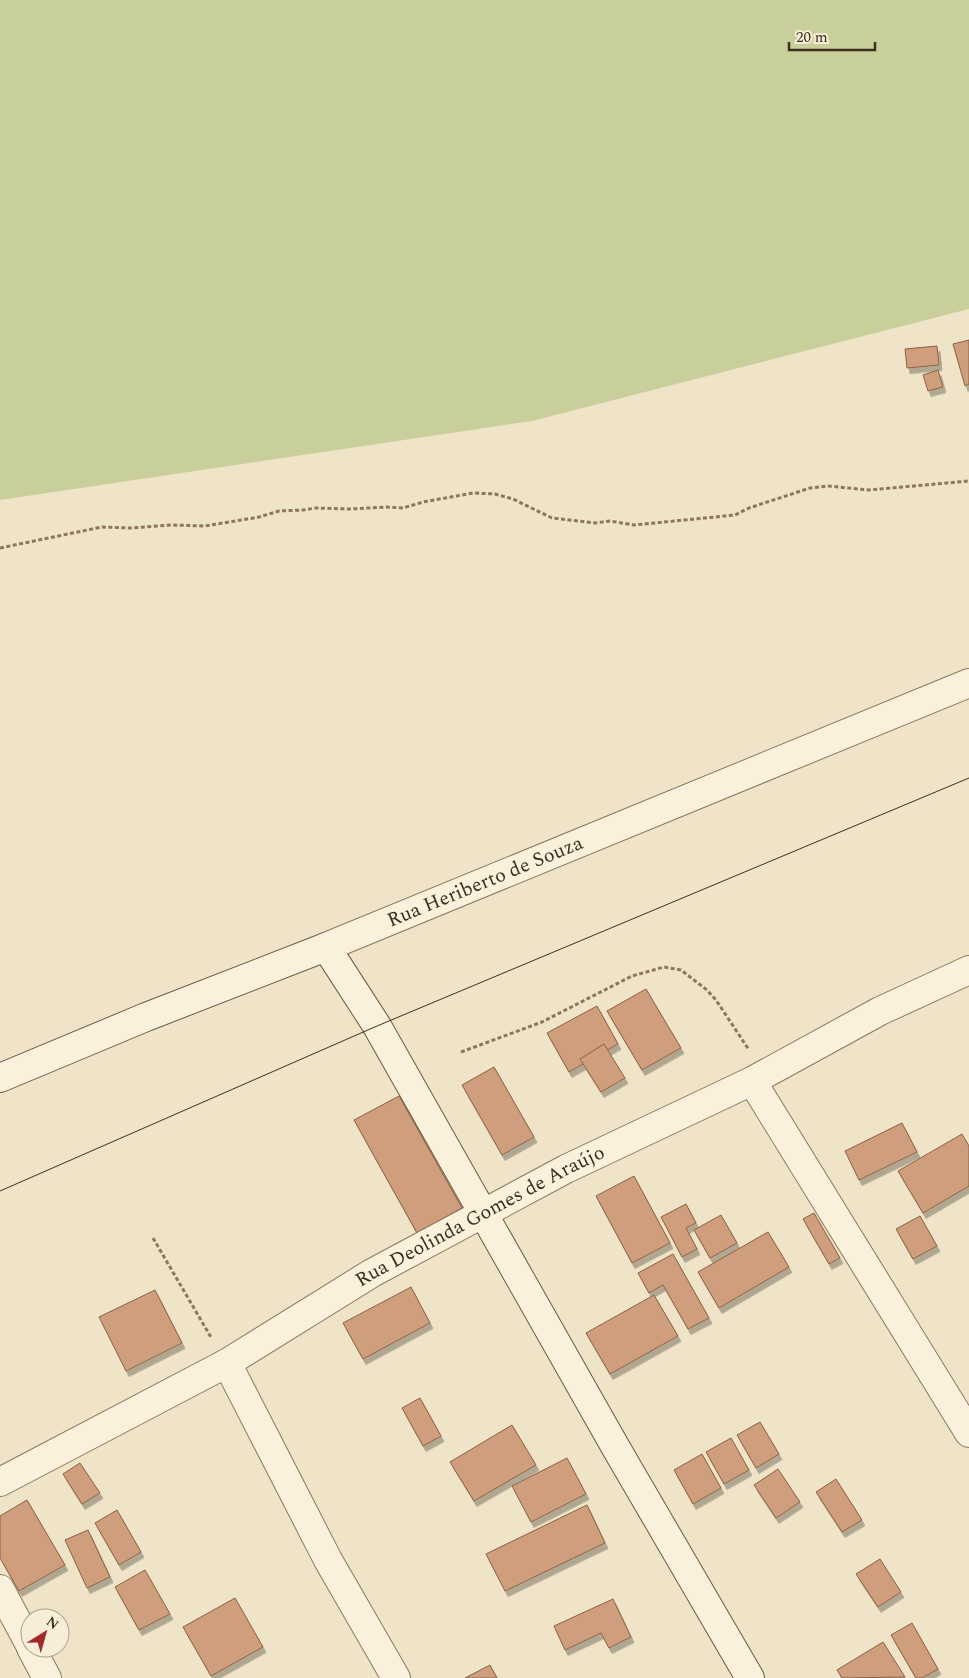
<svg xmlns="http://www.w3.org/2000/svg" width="969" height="1678" font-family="Spectral,serif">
<defs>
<filter id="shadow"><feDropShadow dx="3" dy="5.5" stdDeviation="0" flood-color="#0004"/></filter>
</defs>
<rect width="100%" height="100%" fill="#f0e4c8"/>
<path fill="#c9cf9b" d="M0 0H969V309L532 421 0 500Z"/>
<g fill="#cf9f7d" stroke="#8d5f41" filter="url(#shadow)">
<path d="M969 340V384L965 386 953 344Z"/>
<path d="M937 346 939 365 907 368 905 349Z"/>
<path d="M938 370 943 387 928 391 923 375Z"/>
<path d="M646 989 681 1048 642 1070 607 1011Z"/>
<path d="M597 1006 618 1044 569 1072 547 1033Z"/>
<path d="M604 1044 625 1078 601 1092 580 1059Z"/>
<path d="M494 1067 534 1137 502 1155 462 1085Z"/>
<path d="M399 1096 462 1208 417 1233 354 1120Z"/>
<path d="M902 1123 917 1152 859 1180 845 1151Z"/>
<path d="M962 1134 969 1146V1186L923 1213 898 1171Z"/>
<path d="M634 1176 670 1243 632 1263 596 1196Z"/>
<path d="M686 1204 696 1223 686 1228 697 1249 682 1257 661 1217Z"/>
<path d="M814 1213 840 1258 829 1264 803 1219Z"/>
<path d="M721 1215 737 1243 710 1258 694 1230Z"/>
<path d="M920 1216 937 1246 913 1259 896 1229Z"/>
<path d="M768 1232 789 1267 719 1308 698 1272Z"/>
<path d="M673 1254 709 1318 688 1329 663 1285 649 1293 638 1273Z"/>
<path d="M411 1287 430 1323 363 1359 343 1323Z"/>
<path d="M155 1290 182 1343 126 1371 99 1317Z"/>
<path d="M654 1295 678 1336 610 1374 586 1333Z"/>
<path d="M420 1398 441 1436 423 1446 402 1408Z"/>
<path d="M760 1422 779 1454 756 1468 737 1435Z"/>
<path d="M512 1425 536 1465 474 1501 450 1462Z"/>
<path d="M731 1438 749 1470 724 1484 706 1452Z"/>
<path d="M702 1454 721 1488 693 1504 674 1470Z"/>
<path d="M567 1458 586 1494 531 1522 512 1486Z"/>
<path d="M80 1463 100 1493 82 1504 63 1474Z"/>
<path d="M778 1469 800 1502 776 1518 754 1485Z"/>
<path d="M836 1479 862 1520 842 1532 816 1492Z"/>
<path d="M27 1500 65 1565 19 1591 0 1558V1516Z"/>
<path d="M587 1505 605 1543 505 1591 486 1554Z"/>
<path d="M117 1510 141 1552 119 1565 95 1523Z"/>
<path d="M88 1530 110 1577 87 1588 65 1540Z"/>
<path d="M880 1559 901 1592 878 1607 856 1574Z"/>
<path d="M145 1570 170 1614 139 1630 115 1587Z"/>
<path d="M235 1598 263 1647 211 1676 183 1627Z"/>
<path d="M613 1599 631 1637 609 1648 601 1633 565 1650 554 1626Z"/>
<path d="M912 1623 938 1669 922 1678H916L891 1635Z"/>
<path d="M883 1642 905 1677 842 1678 837 1670Z"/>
<path d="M490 1665 497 1678H465Z"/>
</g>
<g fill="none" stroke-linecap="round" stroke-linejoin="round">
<g stroke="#8d765c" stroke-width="30">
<g id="street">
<path id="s1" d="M326 947 969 683"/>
<path d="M752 1081 969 1433"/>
<path d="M227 1363 328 1560 396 1678"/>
<path id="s2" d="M0 1482 227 1363 372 1273 566 1169 752 1081 880 1011 969 970"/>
<path d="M0 1589 30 1645"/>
<path d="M31 1648 47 1678"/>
</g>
</g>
<g stroke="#6f573f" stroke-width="30">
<path id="secondary" d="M0 1078 146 1017 326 947 377 1026 616 1448 750 1678"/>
</g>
<g stroke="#8d765c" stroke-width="3" stroke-dasharray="4 2.5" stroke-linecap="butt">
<path d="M0 548 102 527 131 528 171 525 205 526 259 517 279 511 303 510 316 508 351 509 386 507 403 508 423 502 473 493 495 494 513 499 552 518 595 523 610 521 634 525 735 515 749 508 810 488 828 486 869 490 969 481"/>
<path d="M461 1052 542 1022 632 976 664 967 681 970 707 990 716 1000 749 1050"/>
<path d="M153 1238 212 1339"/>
</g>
<use href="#street" stroke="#faf1dc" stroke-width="28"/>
<use href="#secondary" stroke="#faf1dc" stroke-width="28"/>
<path stroke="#3d2e20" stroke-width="1" d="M0 1191 377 1026 969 778"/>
</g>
<g text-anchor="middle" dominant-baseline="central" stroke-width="5" stroke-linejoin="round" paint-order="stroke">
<g font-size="20" fill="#3d2e20" stroke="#f7eed8">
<text stroke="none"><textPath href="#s1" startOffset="172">Rua Heriberto de Souza</textPath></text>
<text stroke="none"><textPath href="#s2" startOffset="549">Rua Deolinda Gomes de Araújo</textPath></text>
</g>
</g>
<g transform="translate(45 1633) rotate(37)"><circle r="24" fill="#f7eed8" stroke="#ada18e"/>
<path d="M0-4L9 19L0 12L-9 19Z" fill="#9e2a2b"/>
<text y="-8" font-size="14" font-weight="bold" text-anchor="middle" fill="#3d2e20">N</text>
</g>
<path d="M789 42v8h86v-8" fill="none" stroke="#3d2e20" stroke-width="2.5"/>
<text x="796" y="42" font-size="15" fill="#3d2e20" stroke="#f7eed8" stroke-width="4" paint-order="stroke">20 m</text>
</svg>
